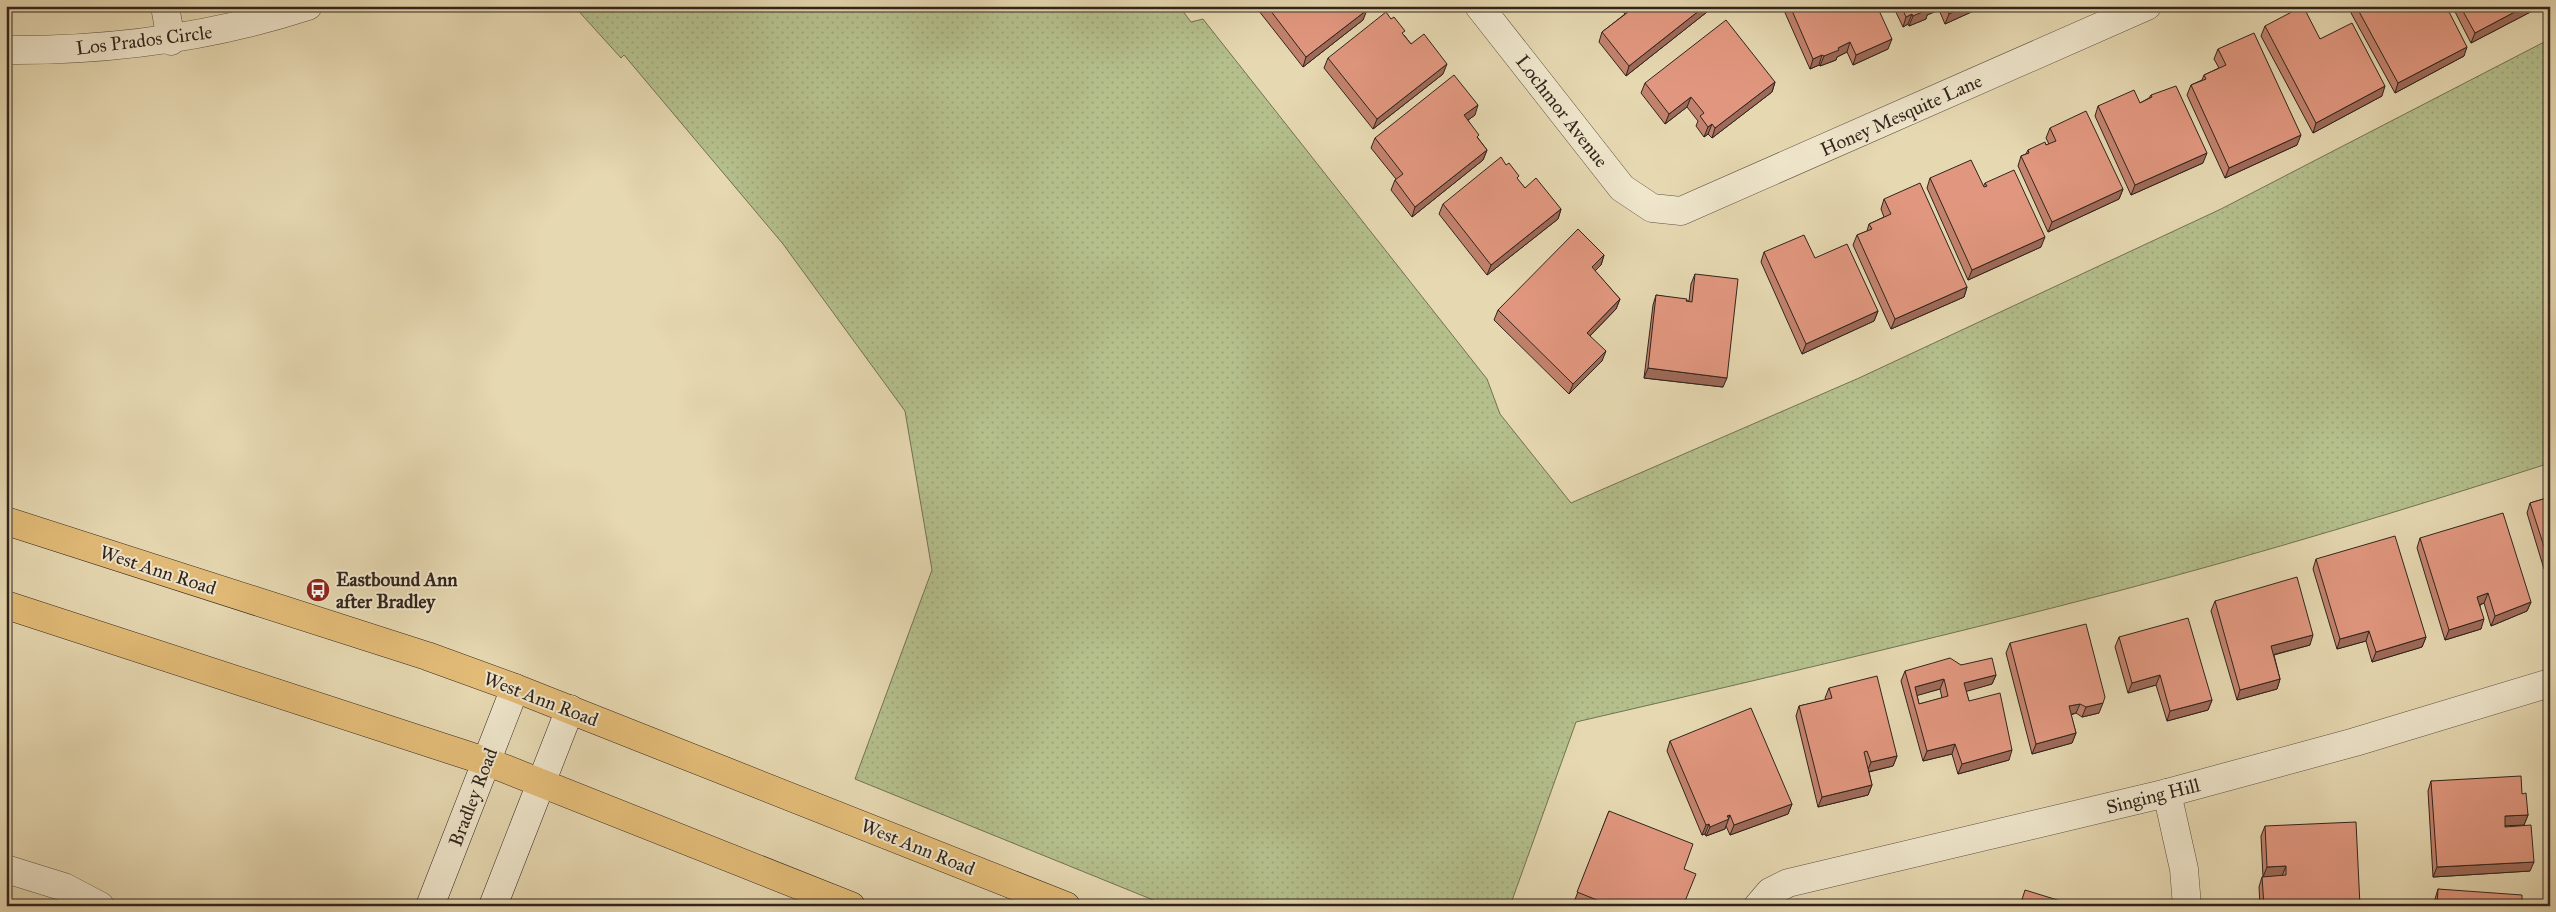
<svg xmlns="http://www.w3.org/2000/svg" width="2556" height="912" font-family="'IM FELL Great Primer',serif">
<defs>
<pattern id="grass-dots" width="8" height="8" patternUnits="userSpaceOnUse" patternTransform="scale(1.25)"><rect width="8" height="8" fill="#b4bf8c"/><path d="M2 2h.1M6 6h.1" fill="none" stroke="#9ba478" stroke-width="1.8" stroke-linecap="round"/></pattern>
</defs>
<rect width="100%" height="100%" fill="#e6d8b1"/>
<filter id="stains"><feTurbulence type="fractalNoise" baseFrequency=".004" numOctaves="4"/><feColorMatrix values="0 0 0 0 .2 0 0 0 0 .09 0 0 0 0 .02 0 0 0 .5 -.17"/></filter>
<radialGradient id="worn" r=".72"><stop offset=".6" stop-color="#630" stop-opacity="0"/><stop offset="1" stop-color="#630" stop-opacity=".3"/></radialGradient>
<path fill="url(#grass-dots)" stroke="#727254" d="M574 6H1179L1191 22 1203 19 1487 379 1500 414 1571 503 1859 378 2221 209 2550 39V463C2407 509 2263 553 2118 591 1938 638 1757 680 1576 722L1510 906H1168L855 779 932 570 905 411 783 244 624 55 621 58Z"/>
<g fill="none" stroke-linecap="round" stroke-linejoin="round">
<g stroke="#5e5141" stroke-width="29">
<g id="street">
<path d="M165 6 171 41"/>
<path d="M1479 6 1622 188 1652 208 1681 211 2147 6"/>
<path d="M6 50C110 51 209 38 308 6"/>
<path d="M2167 793 2184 869 2187 906"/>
<path d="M6 869 64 887 100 906"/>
<path d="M1758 906 1770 892 1788 883 2167 793 2355 742 2550 683"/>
</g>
</g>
<g stroke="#31241c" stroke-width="29">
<g id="secondary">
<path d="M430 906 515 688"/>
<path d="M493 906 570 709"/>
</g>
</g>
<g stroke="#31241c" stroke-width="29">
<g id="primary">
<path d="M6 521 427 656 515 688 1066 906"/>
<path d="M6 605 488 762 851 906"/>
</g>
</g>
<use href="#street" stroke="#efe6cc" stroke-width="28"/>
<use href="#secondary" stroke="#efe6cc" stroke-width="28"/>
<use href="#primary" stroke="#e3bc78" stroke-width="28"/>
</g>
<g fill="#c2826d" stroke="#31241c" fill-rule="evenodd">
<path d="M1255 6H1367L1363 20 1303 67Z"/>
<path d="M1618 6H1713L1712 8 1626 76 1599 42 1602 32 1625 14Z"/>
<path d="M1782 6H1877L1888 49 1853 65 1847 52 1837 57 1836 60 1820 66 1819 65 1810 69Z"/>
<path d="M1893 6H1981L1980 8 1945 24 1939 10 1927 15 1926 19 1909 26 1908 24 1903 27Z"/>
<path d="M2354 6H2446L2464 56 2395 93 2351 13Z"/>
<path d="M2452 6H2540V7L2471 43Z"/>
<path d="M2265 26 2320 39 2382 96 2313 133 2261 36Z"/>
<path d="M1404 35 1411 44 1443 74 1373 129 1324 68 1328 58Z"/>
<path d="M2218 49 2297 145 2225 178 2187 95 2191 85 2202 80 2204 75 2219 68 2214 59Z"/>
<path d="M1775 82 1772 92 1712 138 1708 134 1704 137 1696 126 1698 121 1687 107 1665 124 1641 93 1645 83Z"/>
<path d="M2151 95 2203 163 2131 195 2095 116 2098 106 2140 103 2149 98Z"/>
<path d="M1475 115 1468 120 1478 138 1487 150 1483 160 1412 217 1391 190 1395 180 1396 179 1371 148 1375 138Z"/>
<path d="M2050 128 2123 189 2119 199 2048 232 2018 166 2021 156 2026 154 2028 150 2049 144 2046 138Z"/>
<path d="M1930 178 1983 187 1985 183 2041 247 1968 280 1927 188Z"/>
<path d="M1518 180 1525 188 1561 209 1558 219 1487 275 1439 214 1443 204Z"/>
<path d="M1884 199 1967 287 1964 297 1891 329 1853 245 1857 235 1867 231 1869 224 1884 217 1881 209Z"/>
<path d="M1764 252 1815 258 1878 311 1874 321 1802 354 1761 262Z"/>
<path d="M1604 255 1601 265 1595 271 1620 299 1616 309 1590 336 1602 361 1569 394 1494 320 1498 310Z"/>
<path d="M1695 274 1723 387 1644 378 1653 305 1656 295 1689 301 1691 284Z"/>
<path d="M2550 497V567L2544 569 2527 513 2530 503Z"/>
<path d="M2420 538 2531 602 2527 611 2491 626 2484 603 2480 605 2481 629 2445 640 2417 548Z"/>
<path d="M2316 559 2426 637 2422 647 2372 662 2366 641 2337 649 2313 569Z"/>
<path d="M2215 601 2310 645 2274 655 2280 679 2277 689 2237 700 2211 611Z"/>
<path d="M2119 637 2212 700 2208 710 2167 721 2156 685 2128 693 2115 647Z"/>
<path d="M2010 643 2099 713 2082 717 2076 713 2071 715 2076 733 2072 743 2032 754 2006 653Z"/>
<path d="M1961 665 1996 675 1992 684 1966 691 1969 701 2009 760 1958 774 1952 754 1923 761 1901 681 1905 671ZM1940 689 1942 698 1919 704 1917 695Z"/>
<path d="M1829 688 1897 756 1893 766 1869 772 1872 785 1868 795 1818 807 1796 716 1799 706 1826 700 1825 698Z"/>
<path d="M1670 741 1792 804 1788 814 1730 835 1726 826 1725 829 1706 836 1705 834 1702 835 1667 751Z"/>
<path d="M2431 781 2522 794 2528 815 2524 825 2505 826 2530 871 2433 877 2428 791Z"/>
<path d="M1609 811 1684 869V906H1583L1574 902Z"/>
<path d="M2265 826 2360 906H2260L2259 887 2262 877H2263L2261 836Z"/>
<path d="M2438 889 2522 906H2434L2435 899Z"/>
</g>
<g fill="#9e6a59" stroke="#31241c">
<path d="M1705 6H1713L1712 8 1626 76 1629 66Z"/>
<path d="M1929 6H1940L1939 10 1927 15 1926 19 1909 26 1913 16Z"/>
<path d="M1966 6H1981L1980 8 1945 24 1949 14Z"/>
<path d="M2526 6H2540V7L2471 43 2475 33Z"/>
<path d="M1367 10 1363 20 1303 67 1306 57Z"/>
<path d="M1912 14 1908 24 1903 27 1906 17Z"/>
<path d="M1892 39 1888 49 1853 65 1856 55Z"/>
<path d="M1850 42 1847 52 1837 57 1836 60 1820 66 1824 56 1838 48Z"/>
<path d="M2467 47 2464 56 2395 93 2398 83Z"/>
<path d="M1822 55 1819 65 1810 69 1813 59Z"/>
<path d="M1447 64 1443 74 1373 129 1377 119Z"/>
<path d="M1775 82 1772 92 1712 138 1715 128Z"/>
<path d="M2385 86 2382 96 2313 133 2316 123Z"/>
<path d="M1691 97 1687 107 1665 124 1669 114Z"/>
<path d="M1478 105 1475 115 1461 125 1464 115Z"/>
<path d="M1712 124 1708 134 1704 137 1708 127Z"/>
<path d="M2301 135 2297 145 2225 178 2229 168Z"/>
<path d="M1487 150 1483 160 1412 217 1415 207Z"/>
<path d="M2207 153 2203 163 2131 195 2135 185Z"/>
<path d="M2123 189 2119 199 2048 232 2052 222Z"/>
<path d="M1561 209 1558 219 1487 275 1491 265Z"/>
<path d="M2045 237 2041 247 1968 280 1972 270Z"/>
<path d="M1604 255 1601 265 1589 277 1592 267Z"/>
<path d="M1967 287 1964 297 1891 329 1895 319Z"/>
<path d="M1620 299 1616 309 1583 343 1587 333Z"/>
<path d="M1878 311 1874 321 1802 354 1806 344Z"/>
<path d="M1606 351 1602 361 1569 394 1573 384Z"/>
<path d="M1648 368 1727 378 1723 387 1644 378Z"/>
<path d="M2550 558V567L2544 569 2548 559Z"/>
<path d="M2488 593 2484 603 2474 607 2477 597Z"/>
<path d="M2531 602 2527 611 2491 626 2495 616Z"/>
<path d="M2484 619 2481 629 2445 640 2449 630Z"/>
<path d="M2369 631 2366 641 2337 649 2340 639Z"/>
<path d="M2313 635 2310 645 2268 656 2271 646Z"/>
<path d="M2426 637 2422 647 2372 662 2376 652Z"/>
<path d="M1996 675 1992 684 1961 693 1964 683Z"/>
<path d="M2160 675 2156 685 2128 693 2132 683Z"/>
<path d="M1944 679 1940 689 1912 697 1915 687Z"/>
<path d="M2280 679 2277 689 2237 700 2240 690Z"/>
<path d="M2212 700 2208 710 2167 721 2170 711Z"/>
<path d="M2103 703 2099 713 2082 717 2086 707Z"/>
<path d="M2080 704 2076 713 2065 716 2069 706Z"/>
<path d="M2076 733 2072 743 2032 754 2036 744Z"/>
<path d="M1955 744 1952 754 1923 761 1927 751Z"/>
<path d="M2012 750 2009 760 1958 774 1962 764Z"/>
<path d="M1897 756 1893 766 1867 772 1871 762Z"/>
<path d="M1872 785 1868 795 1818 807 1822 797Z"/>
<path d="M1792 804 1788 814 1730 835 1734 825Z"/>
<path d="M1730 815 1725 829 1706 836 1710 827Z"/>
<path d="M2528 815 2524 825 2501 826 2505 816Z"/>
<path d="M1709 824 1705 834 1702 835 1706 825Z"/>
<path d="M2534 862 2530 871 2433 877 2437 867Z"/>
<path d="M2286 866 2282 876 2263 877 2267 867Z"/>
</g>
<g fill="#e1977f" stroke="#31241c" fill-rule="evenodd">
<path d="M1267 6H1367V10L1306 57Z"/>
<path d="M1630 6H1705L1629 66 1602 32 1632 9Z"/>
<path d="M1790 6H1877L1892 39 1856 55 1850 42 1838 48 1839 50 1824 56 1822 55 1813 59Z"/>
<path d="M1901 6H1929V9L1913 16 1912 14 1906 17Z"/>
<path d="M1945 6H1966L1949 14Z"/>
<path d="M2303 6 2320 39 2352 23 2385 86 2316 123 2265 26Z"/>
<path d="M2356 6H2446L2467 47 2398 83Z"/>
<path d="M2460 6H2526L2475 33Z"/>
<path d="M1386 12 1391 19 1394 17 1405 31 1402 33 1411 44 1424 34 1447 64 1377 119 1328 58Z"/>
<path d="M1726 20 1775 82 1715 128 1712 124 1708 127 1700 116 1704 113 1691 97 1669 114 1645 83Z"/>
<path d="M2254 33 2301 135 2229 168 2191 85 2206 79 2204 75 2226 65 2218 49Z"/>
<path d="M1454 75 1478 105 1464 115 1479 135 1477 137 1487 150 1415 207 1395 180 1403 174 1375 138Z"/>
<path d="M2176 86 2207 153 2135 185 2098 106 2134 90 2140 103 2152 97 2151 95Z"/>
<path d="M2086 111 2123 189 2052 222 2021 156 2029 153 2028 150 2045 142 2046 145 2056 141 2050 128Z"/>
<path d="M1501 157 1506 165 1509 163 1519 176 1517 178 1525 188 1536 178 1561 209 1491 265 1443 204Z"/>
<path d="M1971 160 1984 187 1987 186 1985 183 2014 170 2045 237 1972 270 1930 178Z"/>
<path d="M1920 183 1967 287 1895 319 1857 235 1872 229 1869 224 1891 214 1884 199Z"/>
<path d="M1578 229 1604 255 1592 267 1620 299 1587 333 1606 351 1573 384 1498 310Z"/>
<path d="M1804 235 1815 258 1847 244 1878 311 1806 344 1764 252Z"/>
<path d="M1695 274 1738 279 1727 378 1648 368 1656 295 1687 299 1686 301 1692 302Z"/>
<path d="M2550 497V558L2548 559 2530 503Z"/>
<path d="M2503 513 2531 602 2495 616 2488 593 2477 597 2484 619 2449 630 2420 538Z"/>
<path d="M2395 536 2426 637 2376 652 2369 631 2340 639 2316 559Z"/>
<path d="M2297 577 2313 635 2271 646 2280 679 2240 690 2215 601Z"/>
<path d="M2188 618 2212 700 2170 711 2160 675 2132 683 2119 637Z"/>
<path d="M2086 624 2105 697 2103 703 2086 707 2080 704 2069 706 2076 733 2036 744 2010 643Z"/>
<path d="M1950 658 1961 665 1992 658 1996 675 1964 683 1969 701 2000 693 2012 750 1962 764 1955 744 1927 751 1905 671ZM1944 679 1948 696 1919 704 1915 687Z"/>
<path d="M1877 676 1897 756 1871 762 1867 751 1864 752 1872 785 1822 797 1799 706 1832 698 1829 688Z"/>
<path d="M1751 708 1792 804 1734 825 1730 815 1727 816 1729 819 1710 827 1709 824 1706 825 1670 741Z"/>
<path d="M2521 776 2522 794 2526 793 2528 815 2505 816V827L2531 825 2534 862 2437 867 2431 781Z"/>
<path d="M1609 811 1693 844 1684 869 1696 874 1683 906H1612L1577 892Z"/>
<path d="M2356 822 2360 906H2264L2262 877 2286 875V866L2267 867 2265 826Z"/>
<path d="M2438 889 2522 895V906H2437Z"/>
<path d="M2025 890 2077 906H2020Z"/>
</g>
<defs>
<g id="bus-disc" transform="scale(1.25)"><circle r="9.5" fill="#8f2418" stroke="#efe6cc"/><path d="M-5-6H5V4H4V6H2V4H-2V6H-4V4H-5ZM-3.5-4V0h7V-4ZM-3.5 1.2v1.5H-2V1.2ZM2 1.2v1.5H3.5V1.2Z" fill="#fff"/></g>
</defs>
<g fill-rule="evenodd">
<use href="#bus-disc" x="318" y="590"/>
</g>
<g text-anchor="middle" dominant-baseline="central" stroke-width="4" stroke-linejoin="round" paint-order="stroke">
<g font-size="19" fill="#31241c" stroke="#efe6cc">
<text transform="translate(144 40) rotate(-7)">Los Prados Circle</text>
<text transform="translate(1562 111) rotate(52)">Lochmor Avenue</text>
<text transform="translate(1901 115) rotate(-24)">Honey Mesquite Lane</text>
<text transform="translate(158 570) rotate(18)">West Ann Road</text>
<text transform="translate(541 699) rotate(21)">West Ann Road</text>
<text transform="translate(2153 796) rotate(-14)">Singing Hill</text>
<text transform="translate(473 797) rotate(-69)">Bradley Road</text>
<text transform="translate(918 847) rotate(22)">West Ann Road</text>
</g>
<g font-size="19" font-weight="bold" fill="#31241c" stroke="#efe6cc" text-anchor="start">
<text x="336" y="579">Eastbound Ann<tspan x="336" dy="22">after Bradley</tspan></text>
</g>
</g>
<rect width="2556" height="912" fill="none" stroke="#e6d8b1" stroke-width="25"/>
<rect x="8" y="8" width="2541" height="897" fill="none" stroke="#31241c" stroke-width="2.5"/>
<rect x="12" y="12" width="2531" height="887" fill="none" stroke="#31241c"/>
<rect width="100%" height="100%" filter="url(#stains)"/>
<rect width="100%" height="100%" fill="url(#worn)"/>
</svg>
